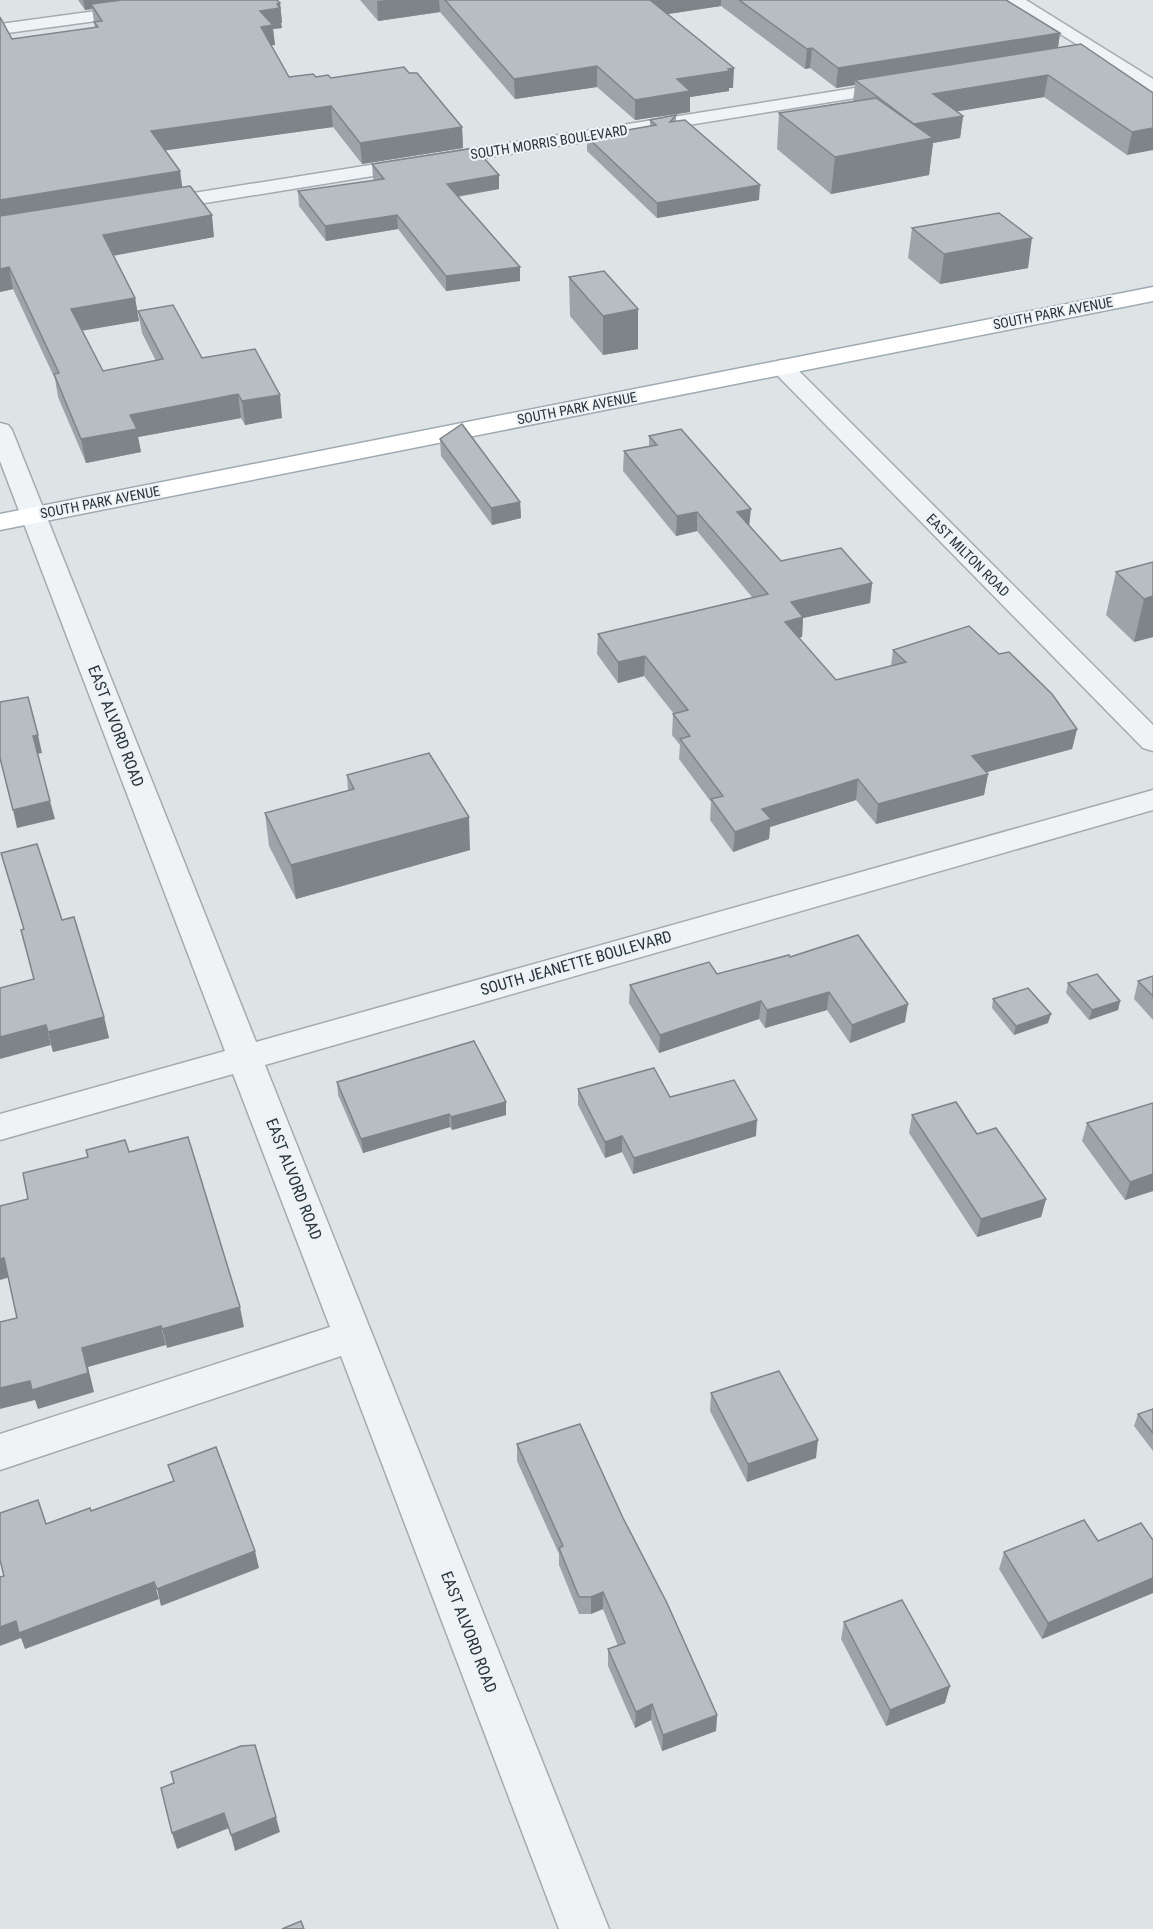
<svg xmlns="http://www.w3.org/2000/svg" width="1153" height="1929" font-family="'Roboto Condensed',sans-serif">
<rect width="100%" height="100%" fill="#dee3e6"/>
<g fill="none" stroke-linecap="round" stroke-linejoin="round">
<g stroke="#a4abb0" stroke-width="3">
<g id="minor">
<path d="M177 0H222L214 5 0 34V24Z"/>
<path d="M1006 0H1026L1153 79V92Z"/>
<path d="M899 81 905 82 908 86 905 90 156 211 149 209 146 205 149 201 156 199Z"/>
<path d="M782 360 790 362 1153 725V751L1143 748 774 372 771 367 774 362Z"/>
<path d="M0 423 8 425 12 430 256 1042 1153 790V810L265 1065 609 1929H559L341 1356 0 1470V1434L330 1327 233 1074 0 1140V1114L225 1051 0 461Z"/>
</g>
</g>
<g stroke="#9eaab1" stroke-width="3">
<path id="major" d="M1153 287V301L0 530V514Z"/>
</g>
<use href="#minor" fill="#f0f3f5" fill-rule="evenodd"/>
<use href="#major" fill="#fff" fill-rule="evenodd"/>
</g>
<g fill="#9da3a8">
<path d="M78 0H277L280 3 282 23H281L282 28 273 29 275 45H271L289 77H316L331 78 409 73 462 127 463 148 362 164 333 127 165 150 180 171 182 187 214 237 113 255 135 298 139 321 82 330 103 371 156 361 142 333 138 311 282 418 245 425 241 418 138 437 141 452 86 463 58 397 55 379 13 289 0 292 12 39 95 28 92 9 85 10Z"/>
<path d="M360 0H1001L1060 33 1058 48 1153 93 1127 155 1044 97 957 111 963 116 960 138 933 143 929 175 831 194 777 149 779 113 853 101 855 85 836 88 810 68 805 69 721 6 668 14 733 88H729V91L690 97V112L635 120 597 87 515 99 440 12 378 21Z"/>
<path d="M676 115V121L759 200 657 218 587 151V137L650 126V120Z"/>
<path d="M372 164 499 189 458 197 520 267V281L446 291 398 229 326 241 299 206 298 191 375 181 373 178Z"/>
<path d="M912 228 1028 268 940 284 908 258Z"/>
<path d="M569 277 638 349 603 355 570 316Z"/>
<path d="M649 436 749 526 781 561 872 583 870 603 803 618 802 637 799 638 836 680 891 666 893 650 1077 729 1072 749 986 772 988 774 984 795 876 824 856 800 770 827 769 839 733 852 710 820 711 802 679 759 680 745 672 735 673 714H674L644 676 618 683 597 654 598 634 752 597 697 531 676 536 623 471 624 451 649 446Z"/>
<path d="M440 439 520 502 521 518 492 525 441 456Z"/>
<path d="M1153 562V637L1134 642 1106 615 1116 572Z"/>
<path d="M347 775 470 850 296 899 269 846 265 813 348 791Z"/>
<path d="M1 853 62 920 104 1017 109 1038 53 1052 34 979 24 929Z"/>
<path d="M790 957 905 1022 850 1043 827 1010 765 1028 759 1019 659 1053 629 1003 630 985 717 974Z"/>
<path d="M1153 976V1020L1134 999 1138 981Z"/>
<path d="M1068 983 1120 1001 1118 1010 1089 1020 1066 993Z"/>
<path d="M993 999 1048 1023 1014 1035 992 1008Z"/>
<path d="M337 1082 506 1102V1115L452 1130 450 1127 363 1153 338 1095Z"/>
<path d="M578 1089 670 1097 756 1136 633 1174 622 1152 605 1158 578 1105Z"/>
<path d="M1153 1103V1191L1125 1200 1082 1141 1087 1123Z"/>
<path d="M912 1115 977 1134 1046 1199 1041 1217 977 1237 909 1133Z"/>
<path d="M711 1393 816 1458 747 1482 710 1411Z"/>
<path d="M1153 1409V1451L1134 1426 1138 1414Z"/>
<path d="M517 1444 623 1518 717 1715 716 1731 662 1751 651 1720 635 1728 608 1666V1649L618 1646 603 1609 591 1614H579L559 1565V1554L517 1461Z"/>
<path d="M1153 1540V1593L1042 1639 999 1569 1004 1552 1098 1541Z"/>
<path d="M844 1622 945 1703 886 1726 841 1639Z"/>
</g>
<g fill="#7f8488">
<path d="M83 0H160L91 4 92 9 85 10Z"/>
<path d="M385 0H439L440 12 378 21 377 1Z"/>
<path d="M648 0H721V6L648 17Z"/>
<path d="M280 3 282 23H281L282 28 273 29 275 45 263 46 260 11Z"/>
<path d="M1060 33 1057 53 855 80V85L836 88 838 68Z"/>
<path d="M812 48 810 68 805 69 807 49Z"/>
<path d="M597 66V87L515 99 514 79Z"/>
<path d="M734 68 733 88H729V91L690 97V112L635 120V100L677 79Z"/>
<path d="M1048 75 1044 97 930 116 933 94Z"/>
<path d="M331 106 333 127 154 152 151 131Z"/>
<path d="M963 116 960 138 933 143 929 175 831 194 835 157 914 124Z"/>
<path d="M462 127 463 148 362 164 360 143Z"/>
<path d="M1153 128V150L1127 155 1132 132Z"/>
<path d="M180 171 183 193 0 222V200Z"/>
<path d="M499 175V189L447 198V184Z"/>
<path d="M760 185 759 200 657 218V203Z"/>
<path d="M212 215 214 237 107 257 103 235Z"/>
<path d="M397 215 398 229 326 241 325 226Z"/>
<path d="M1032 238 1028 268 940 284 944 254Z"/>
<path d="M9 267 13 289 0 292V269Z"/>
<path d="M520 267V281L446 291V276Z"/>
<path d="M135 298 139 321 75 332 71 309Z"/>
<path d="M638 309V349L603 355V316Z"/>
<path d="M238 394 241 418 138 437 141 452 86 463 81 439 130 415Z"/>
<path d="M280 395 282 418 245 425 242 401Z"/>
<path d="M520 502 521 518 492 525 491 508Z"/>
<path d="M751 509 749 528 737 512Z"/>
<path d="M697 512V531L676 536 677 516Z"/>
<path d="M872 583 870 603 803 618 802 637 783 641 785 622 791 602Z"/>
<path d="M1153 596V637L1134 642 1144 599Z"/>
<path d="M645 656 644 676 618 683V662Z"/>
<path d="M1077 729 1072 749 969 777 972 756Z"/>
<path d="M38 735 42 753 37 754 33 736Z"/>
<path d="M988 774 984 795 876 824 878 804Z"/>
<path d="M858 779 856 800 770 827 769 839 733 852 735 832 762 809Z"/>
<path d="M50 801 55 819 17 828 13 810Z"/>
<path d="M469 817 470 850 296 899 291 865Z"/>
<path d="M829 992 827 1010 765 1028 767 1010Z"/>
<path d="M761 1001 759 1019 659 1053 660 1035Z"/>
<path d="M1120 1001 1118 1010 1089 1020 1092 1010Z"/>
<path d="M908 1004 905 1022 850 1043 852 1025Z"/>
<path d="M1051 1014 1048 1023 1014 1035 1016 1026Z"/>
<path d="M104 1017 109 1038 53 1052 48 1032Z"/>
<path d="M46 1025 51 1045 0 1059V1037Z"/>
<path d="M506 1102V1115L452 1130 451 1117Z"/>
<path d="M449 1114 450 1127 363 1153 361 1139Z"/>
<path d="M757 1120 756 1136 633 1174 634 1158Z"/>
<path d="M622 1136V1152L605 1158V1142Z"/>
<path d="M1153 1174V1191L1125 1200 1130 1182Z"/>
<path d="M1046 1199 1041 1217 977 1237 981 1219Z"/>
<path d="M4 1258 10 1277 0 1280V1259Z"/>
<path d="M240 1307 244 1327 167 1348 162 1329Z"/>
<path d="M161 1326 166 1345 88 1367 94 1392 38 1409 35 1400 0 1409V1388L82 1348Z"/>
<path d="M818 1440 816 1458 747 1482 748 1464Z"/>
<path d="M255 1551 259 1568 161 1606 157 1589Z"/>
<path d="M1153 1578V1593L1042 1639 1048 1623Z"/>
<path d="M154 1582 159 1599 25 1649 21 1638 0 1646V1627L16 1621Z"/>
<path d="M603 1592V1609L591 1614V1597Z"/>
<path d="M950 1686 945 1703 886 1726 890 1710Z"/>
<path d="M652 1704 651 1720 635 1728 636 1712Z"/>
<path d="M717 1715 716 1731 662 1751 663 1735Z"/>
<path d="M224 1813 229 1828 177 1849 172 1833Z"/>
<path d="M276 1817 280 1832 235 1851 231 1835Z"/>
</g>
<g fill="#b6bdc3" stroke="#7f8488" stroke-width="1.5">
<path d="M122 0H277L280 3 277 4 280 8 260 11 273 25 261 27 289 77 313 74 316 77 328 75 331 78 404 67 409 73H417L462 127 360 143 331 106 151 131 180 171 0 200V17L12 39 98 27 94 22 102 21 91 4Z"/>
<path d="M445 0H650L734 68 728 69 730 71 677 79 690 91 635 100 597 66 514 79Z"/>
<path d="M739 0H1006L1060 33 838 68 812 48 807 49Z"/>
<path d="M1081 44 1153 93V128L1132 132 1048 75 933 94 963 116 914 124 855 80Z"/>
<path d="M876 98 933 138 835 157 779 113Z"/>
<path d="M676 115 670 122 685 120 760 185 657 203 587 137 656 125 650 120Z"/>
<path d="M475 148 499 175 447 184 520 267 446 276 397 215 325 226 298 191 384 179 372 164Z"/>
<path d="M190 186 212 215 103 235 135 298 71 309 103 371 163 359 138 311 173 305 202 358 255 349 280 395 242 401 238 394 130 415 137 429 81 439 54 374 59 373 9 267 0 269V216Z"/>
<path d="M999 213 1032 238 944 254 912 228Z"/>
<path d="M604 271 638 309 603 316 569 277Z"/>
<path d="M462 424 520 502 491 508 440 439Z"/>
<path d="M681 429 751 509 737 512 781 561 841 548 872 583 791 602 803 617 785 622 836 680 906 662 893 650 969 626 999 654 1009 652 1052 694 1077 729 972 756 988 774 878 804 858 779 762 809 771 819 735 832 711 799 723 796 680 739 690 736 673 714 688 710 645 656 618 662 598 634 768 594 697 512 677 516 624 451 657 445 649 436Z"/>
<path d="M1153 562V596L1144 599 1116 572Z"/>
<path d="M28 697 38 735 33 736 50 801 13 810 0 758V702Z"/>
<path d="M429 753 469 817 291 865 265 813 354 789 347 775Z"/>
<path d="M37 844 62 920 74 917 104 1017 48 1032 46 1025 0 1037V988L34 979 21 930 24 929 1 853Z"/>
<path d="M858 935 908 1004 852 1025 829 992 767 1010 761 1001 660 1035 630 985 709 962 717 974 789 955 790 957Z"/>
<path d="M1097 974 1120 1001 1092 1010 1068 983Z"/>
<path d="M1153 976V996L1138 981Z"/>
<path d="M1028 988 1051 1014 1016 1026 993 999Z"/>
<path d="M474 1041 506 1102 451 1117 449 1114 361 1139 337 1082Z"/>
<path d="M654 1068 670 1097 734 1080 757 1120 634 1158 622 1136 605 1142 578 1089Z"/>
<path d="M956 1102 977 1134 996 1128 1046 1199 981 1219 912 1115Z"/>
<path d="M1153 1103V1174L1130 1182 1087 1123Z"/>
<path d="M188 1137 240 1307 162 1329 161 1326 82 1348 88 1373 32 1390 30 1381 0 1388V1322L17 1318 4 1258 0 1259V1206L28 1199 23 1173 88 1157 86 1150 125 1140 129 1152Z"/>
<path d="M779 1371 818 1440 748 1464 711 1393Z"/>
<path d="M1153 1409V1433L1138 1414Z"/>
<path d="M580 1424 623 1518 667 1603 717 1715 663 1735 652 1704 636 1712 608 1649 625 1643 603 1592 591 1597H579L559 1548 563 1546 517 1444Z"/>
<path d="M216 1447 255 1551 157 1589 154 1582 19 1633 16 1621 0 1627V1577L4 1576 0 1560V1513L38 1500 46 1524 90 1508 91 1511 174 1481 168 1465Z"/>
<path d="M1084 1520 1098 1541 1141 1523 1153 1540V1578L1048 1623 1004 1552Z"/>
<path d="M902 1600 950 1686 890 1710 844 1622Z"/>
<path d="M255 1745 276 1817 231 1835 224 1813 172 1833 161 1788 174 1783 171 1772 241 1746Z"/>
<path d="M301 1921 304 1929H282Z"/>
</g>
<g text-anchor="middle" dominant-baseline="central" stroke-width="4.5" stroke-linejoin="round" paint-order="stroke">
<g font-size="14" fill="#28343c" stroke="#edf2f4">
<text transform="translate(549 142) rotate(-9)">SOUTH MORRIS BOULEVARD</text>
<text transform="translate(1053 313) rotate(-11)">SOUTH PARK AVENUE</text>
<text transform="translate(577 408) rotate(-11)">SOUTH PARK AVENUE</text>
<text transform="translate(100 502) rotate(-11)">SOUTH PARK AVENUE</text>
<text transform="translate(968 555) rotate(45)">EAST MILTON ROAD</text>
</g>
<g font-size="16" fill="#28343c" stroke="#edf2f4">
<text transform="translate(116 726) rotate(69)">EAST ALVORD ROAD</text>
<text transform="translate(576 963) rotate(-16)">SOUTH JEANETTE BOULEVARD</text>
<text transform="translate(294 1179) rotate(69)">EAST ALVORD ROAD</text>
<text transform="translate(469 1632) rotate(69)">EAST ALVORD ROAD</text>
</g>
</g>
</svg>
